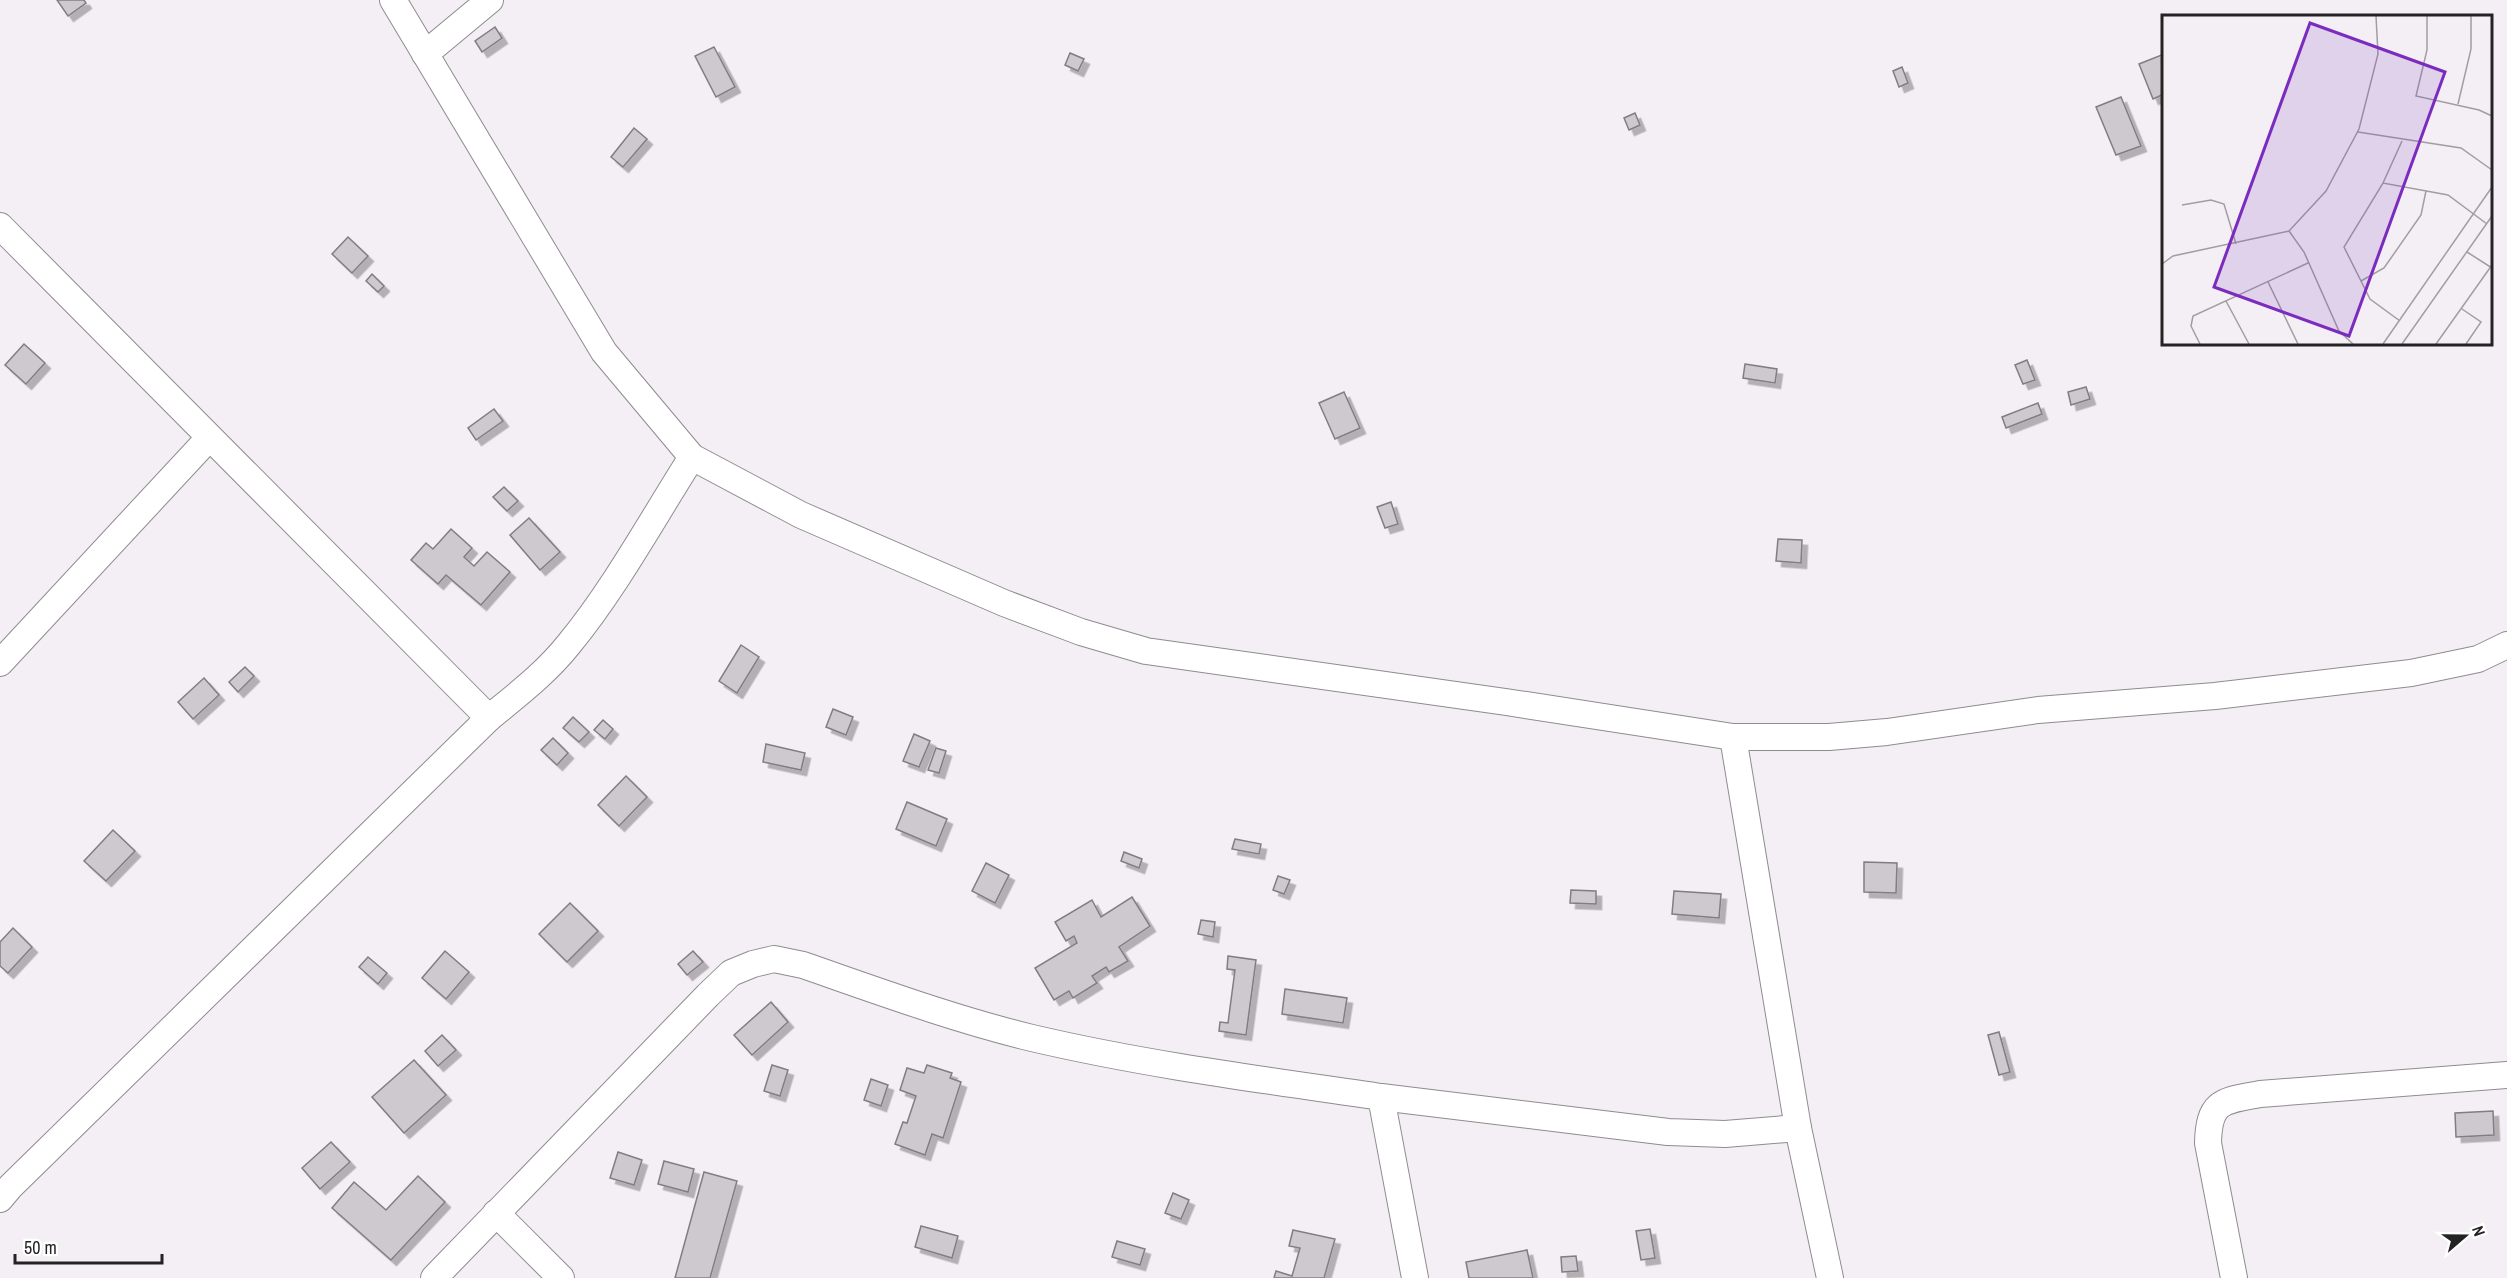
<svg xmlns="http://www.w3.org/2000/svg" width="2507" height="1278" font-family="'Archivo Narrow',sans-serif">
<defs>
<filter id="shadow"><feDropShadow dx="5.5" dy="5.5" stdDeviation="0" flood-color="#0004"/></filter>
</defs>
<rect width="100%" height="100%" fill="#f4eff4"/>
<g fill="#cec9ce" stroke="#827d82" stroke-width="1.5" filter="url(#shadow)">
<path d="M57 0H84L86 3 68 16Z"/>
<path d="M495 27 502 38 482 52 475 41Z"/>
<path d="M714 47 735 87 716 97 695 56Z"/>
<path d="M1070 53 1084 59 1078 71 1065 65Z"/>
<path d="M2164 54V94L2153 99 2139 64Z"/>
<path d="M1902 67 1908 83 1899 87 1893 71Z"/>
<path d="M2121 97 2141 146 2116 155 2096 107Z"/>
<path d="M1635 113 1640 125 1629 130 1624 118Z"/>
<path d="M634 128 647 139 623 167 611 157Z"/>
<path d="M348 237 368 256 352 273 332 254Z"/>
<path d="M372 274 384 286 378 292 366 281Z"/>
<path d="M24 344 45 363 26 384 5 365Z"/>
<path d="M2027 360 2035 380 2023 384 2015 365Z"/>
<path d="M1745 364 1777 369 1775 383 1743 378Z"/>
<path d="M2086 387 2090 399 2071 405 2068 392Z"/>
<path d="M1344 392 1360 428 1335 439 1319 403Z"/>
<path d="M2038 403 2042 414 2006 428 2002 417Z"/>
<path d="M494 409 503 421 476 440 468 428Z"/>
<path d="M504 487 518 501 507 511 493 497Z"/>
<path d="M1391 502 1398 524 1385 528 1377 507Z"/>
<path d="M529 518 560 552 540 570 510 535Z"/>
<path d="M451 529 472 548 464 557 474 566 487 552 510 572 481 605 446 575 438 584 411 560 426 543 433 549Z"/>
<path d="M1778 539 1802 540 1801 563 1776 561Z"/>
<path d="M741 645 759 657 737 693 719 681Z"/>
<path d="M245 667 254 676 238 692 229 682Z"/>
<path d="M204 678 219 695 193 719 178 702Z"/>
<path d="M833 709 853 717 846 735 826 727Z"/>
<path d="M573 717 589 732 579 742 563 728Z"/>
<path d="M603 720 613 729 605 739 594 730Z"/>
<path d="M914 734 930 741 919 767 903 761Z"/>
<path d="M553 738 568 753 557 765 541 750Z"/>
<path d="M766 744 805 753 801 770 763 762Z"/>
<path d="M936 748 946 751 939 773 928 770Z"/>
<path d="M626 776 647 797 619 826 598 805Z"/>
<path d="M907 802 947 819 936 846 896 829Z"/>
<path d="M113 830 135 851 106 881 84 861Z"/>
<path d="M1235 839 1261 844 1259 854 1232 849Z"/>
<path d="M1124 852 1142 859 1139 868 1121 861Z"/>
<path d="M1864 862 1897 863 1896 893 1864 892Z"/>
<path d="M986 863 1009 875 995 903 972 891Z"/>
<path d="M1278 876 1290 880 1284 894 1273 890Z"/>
<path d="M1571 890 1596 891V904L1570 903Z"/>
<path d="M1674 891 1721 894 1719 918 1672 914Z"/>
<path d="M1132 897 1150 926 1119 947 1128 961 1109 972 1106 967 1092 976 1097 983 1073 998 1069 991 1054 1000 1035 968 1077 943 1074 936 1066 941 1055 922 1092 900 1101 917Z"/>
<path d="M570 903 598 931 567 962 539 934Z"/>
<path d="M1201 920 1215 922 1213 937 1198 934Z"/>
<path d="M13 928 32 947 8 973 0 966V942Z"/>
<path d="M445 951 469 972 446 999 422 978Z"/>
<path d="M693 951 703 962 687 975 678 964Z"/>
<path d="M1228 956 1256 960 1246 1035 1219 1031 1220 1022 1228 1023 1235 970 1227 969Z"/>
<path d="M368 957 387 973 378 984 359 967Z"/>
<path d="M1285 989 1347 998 1343 1023 1282 1014Z"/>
<path d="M771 1002 788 1022 752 1055 734 1035Z"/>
<path d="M1999 1032 2010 1072 1999 1075 1988 1035Z"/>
<path d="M442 1035 456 1050 438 1066 425 1051Z"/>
<path d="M414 1060 446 1095 404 1133 372 1097Z"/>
<path d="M772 1065 788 1070 780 1096 764 1091Z"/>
<path d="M927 1065 952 1073 950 1078 961 1082 943 1138 932 1134 925 1155 895 1144 903 1122 907 1123 916 1096 900 1090 907 1068 924 1073Z"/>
<path d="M871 1079 888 1085 881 1106 864 1100Z"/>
<path d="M2493 1111 2494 1135 2456 1137 2455 1113Z"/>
<path d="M331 1142 350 1162 320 1189 302 1168Z"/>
<path d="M618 1152 642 1160 634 1185 610 1178Z"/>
<path d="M664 1161 694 1169 688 1192 658 1184Z"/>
<path d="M704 1172 737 1181 710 1278H675Z"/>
<path d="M418 1176 445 1202 391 1260 332 1208 354 1182 386 1210Z"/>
<path d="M1173 1193 1189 1200 1181 1219 1165 1213Z"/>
<path d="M921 1226 958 1236 952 1258 915 1247Z"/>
<path d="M1650 1229 1655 1258 1641 1260 1636 1231Z"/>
<path d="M1293 1230 1335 1239 1324 1278H1274L1276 1271 1292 1276 1300 1248 1289 1246Z"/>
<path d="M1117 1241 1145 1249 1140 1265 1112 1257Z"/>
<path d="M1527 1250 1533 1278H1469L1466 1262Z"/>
<path d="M1576 1256 1578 1271 1562 1272 1561 1257Z"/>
</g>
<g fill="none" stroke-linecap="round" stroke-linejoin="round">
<g stroke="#8f8b8f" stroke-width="28">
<g id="minor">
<path d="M393 0 604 352 692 457"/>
<path d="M425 54 490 0"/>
<path d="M0 226 489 718"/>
<path d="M0 663 209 438"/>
<path d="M1733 737 1798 1128 1830 1278"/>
<path d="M1381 1097 1668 1132 1725 1134 1798 1128"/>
<path d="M0 1199 10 1187 489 718C517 695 546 673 569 644 615 588 653 518 692 457L801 515 1004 603 1081 632 1146 651 1506 702 1733 737H1829L1887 732 2038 710 2215 696 2411 673 2478 659 2507 645"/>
<path d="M496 1213 561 1278"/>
<path d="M434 1278 708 995 731 973 753 964 774 959 803 965C878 991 954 1019 1032 1038 1147 1065 1265 1080 1381 1097L1415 1278"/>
<path d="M2234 1278 2208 1143C2209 1100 2223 1101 2260 1094L2507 1075"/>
</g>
</g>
<use href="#minor" stroke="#fff" stroke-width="26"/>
</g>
<g transform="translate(2162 15)">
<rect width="330" height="330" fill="#f4eff4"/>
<path fill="none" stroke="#a19da1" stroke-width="1.5" d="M265 1V35L254 81 317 95 330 101M296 89 309 34V1M196 117 299 133 330 155M221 168 240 126M20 190 49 185 62 189 74 229M305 237 330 253M0 249 11 241 127 216M199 266 222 253 259 200 264 176M106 267 136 329M64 286 87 329M300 294 319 307 304 329M238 306 208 284 182 232 221 168 286 180 325 209M38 329 29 311 31 301 146 248M191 329 177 316 142 237 127 216 164 176 197 114 216 39 214 1M221 329 330 172M240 329 330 201M274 329 330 250"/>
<path fill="#7b2cbf" fill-opacity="0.15" stroke="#7b2cbf" stroke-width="3" d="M148 8 283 57 187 321 52 272Z"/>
<rect width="330" height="330" fill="none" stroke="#242324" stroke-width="3"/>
</g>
<g transform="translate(2465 1236) rotate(70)" stroke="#ffffff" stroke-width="4.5" paint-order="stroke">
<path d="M0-4.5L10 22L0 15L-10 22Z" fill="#242324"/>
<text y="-9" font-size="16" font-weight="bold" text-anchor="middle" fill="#242324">N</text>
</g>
<path d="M15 1254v9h147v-9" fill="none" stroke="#242324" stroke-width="3"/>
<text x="24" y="1254" font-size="18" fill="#242324" stroke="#ffffff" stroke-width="4.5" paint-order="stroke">50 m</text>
</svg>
